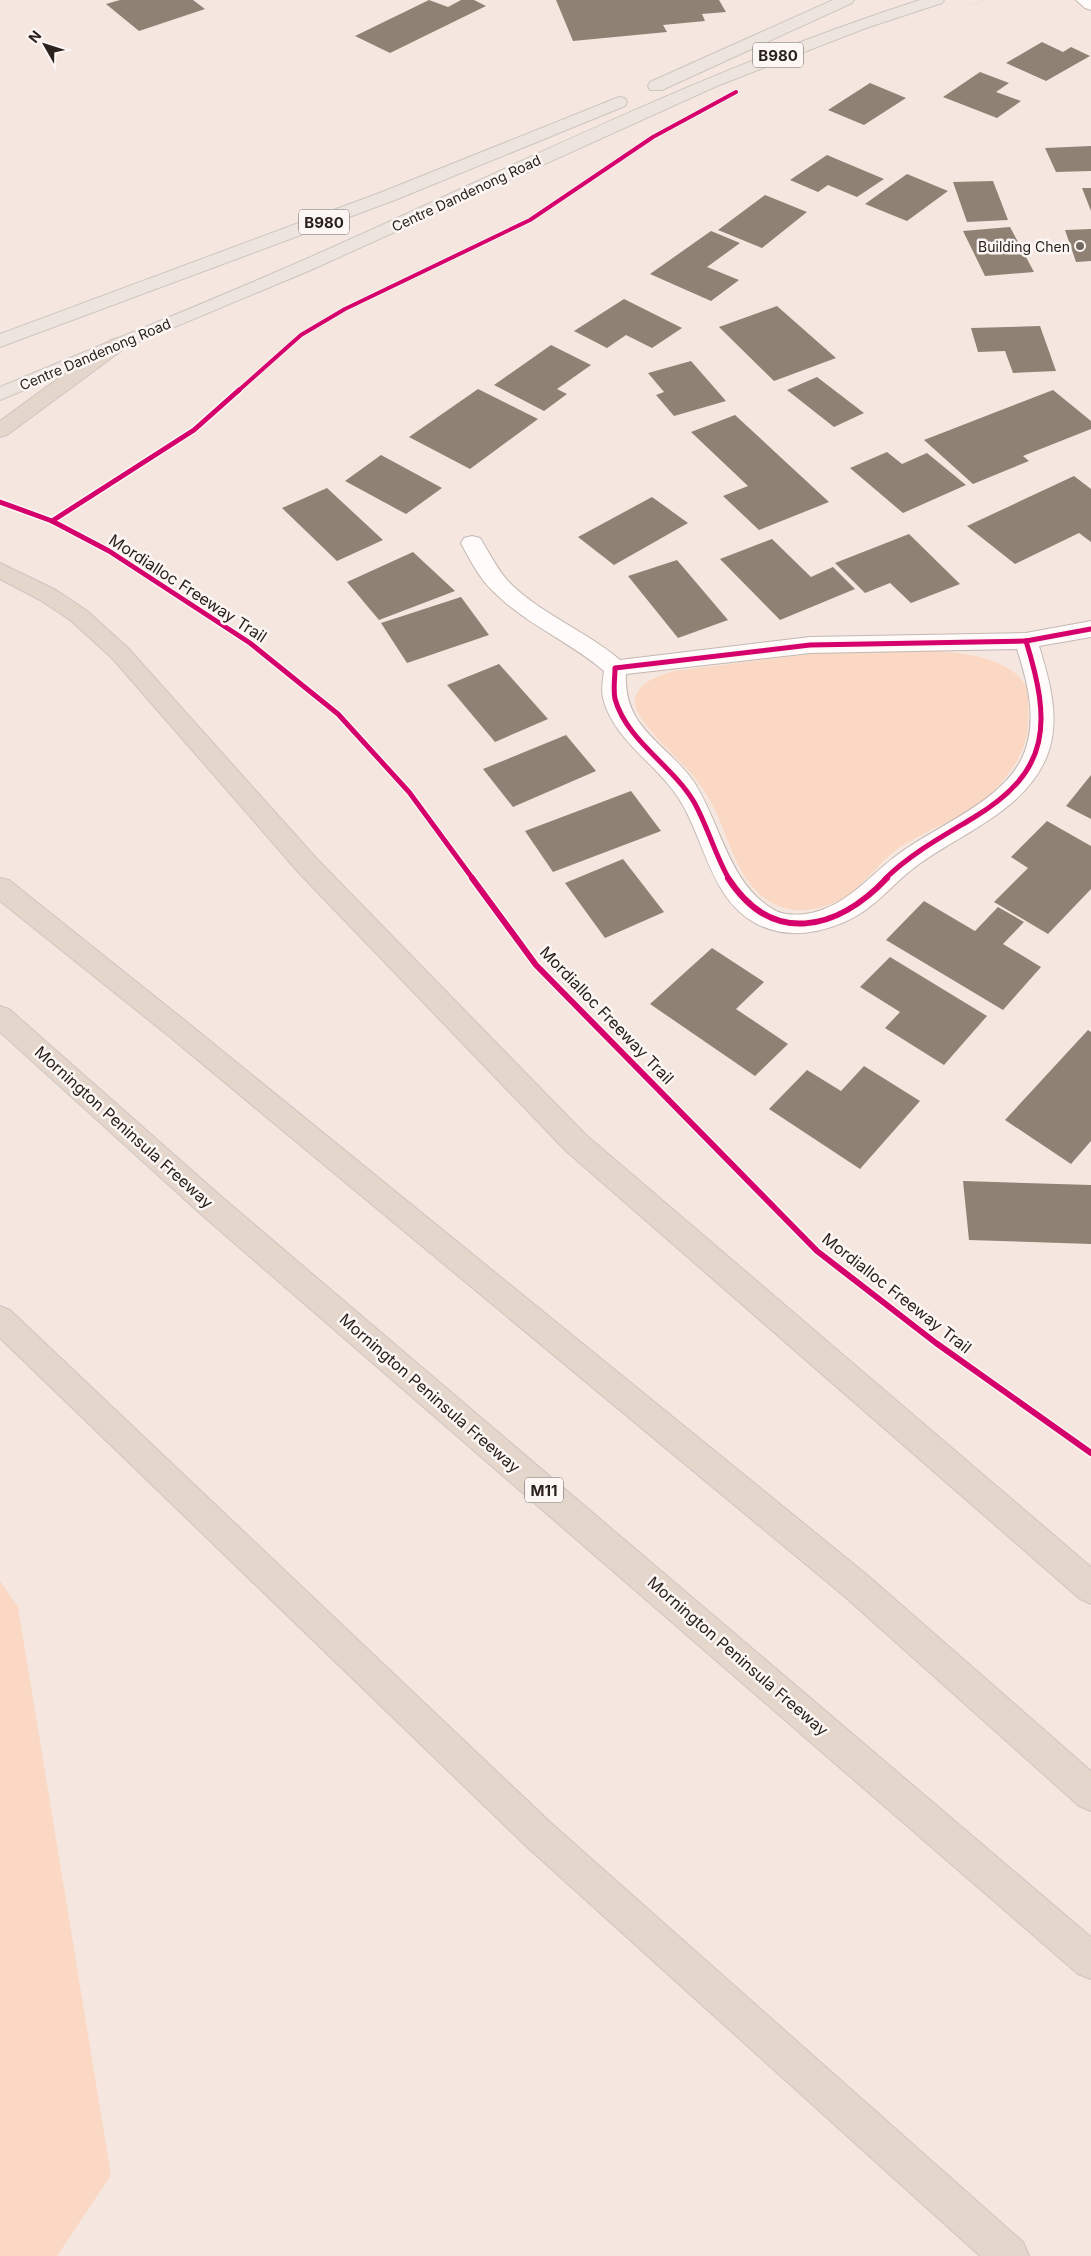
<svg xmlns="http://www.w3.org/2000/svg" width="1091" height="2256" font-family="Inter,sans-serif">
<rect width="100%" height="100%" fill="#f5e7df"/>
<g fill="#fad8c3">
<path d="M876 650C916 651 1003 645 1026 686 1029 692 1028 704 1028 711 1029 739 1023 755 1006 777 979 812 938 824 902 846 878 861 864 888 838 901 825 907 808 912 794 910 742 902 734 850 715 810 710 799 702 788 695 778 681 759 632 721 635 699 638 682 660 675 674 671L809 654Z"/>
<path d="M0 1581 18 1607 111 2175 57 2256H0Z"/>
</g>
<g fill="#908175">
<path d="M120 0H193L205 9 139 31 106 4Z"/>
<path d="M429 0 448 7 461 0H474L486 6 390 53 355 36Z"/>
<path d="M556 0H719L726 12 702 14 705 21 663 25 667 32 573 41Z"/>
<path d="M1042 42 1063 52 1071 47 1090 56 1046 81 1006 63Z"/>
<path d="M980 72 1009 83 996 92 1021 101 997 118 943 97Z"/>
<path d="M870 83 906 98 864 125 828 110Z"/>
<path d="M1091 146V171L1056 172 1045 148Z"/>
<path d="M827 155 884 179 857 197 828 185 818 192 790 180Z"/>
<path d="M907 174 948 191 907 221 865 204Z"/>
<path d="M993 181 1008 220 967 222 953 182Z"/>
<path d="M1082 188H1091V211Z"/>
<path d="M765 195 807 212 762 248 718 230Z"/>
<path d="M1010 227 1034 272 985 276 963 231Z"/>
<path d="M1091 229V261L1076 262 1065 230Z"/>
<path d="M711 231 740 243 707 267 739 280 711 301 650 274Z"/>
<path d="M624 299 682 328 652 348 626 335 607 348 574 331Z"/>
<path d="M777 306 836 358 774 381 719 327Z"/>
<path d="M1040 326 1056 371 1013 373 1005 351 978 352 971 328Z"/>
<path d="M551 345 591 365 557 389 567 394 544 411 494 385Z"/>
<path d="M691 361 726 401 674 416 656 395 664 392 648 373Z"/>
<path d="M817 377 864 413 834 427 787 390Z"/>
<path d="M478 389 538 419 470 469 409 437Z"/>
<path d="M1053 390 1091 421V429L1023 456 1029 461 973 484 924 440Z"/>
<path d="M735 415 829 502 759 530 723 496 748 486 691 432Z"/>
<path d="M887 452 902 464 927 453 966 485 903 513 850 468Z"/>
<path d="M381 455 442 488 406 514 345 481Z"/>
<path d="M1074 476 1091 489V542L1079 533 1015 564 967 526Z"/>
<path d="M327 488 383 540 337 561 282 508Z"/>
<path d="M652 497 688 523 614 565 578 537Z"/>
<path d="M909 534 960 584 911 603 890 583 865 593 835 563Z"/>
<path d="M772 539 811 577 833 567 855 589 780 620 720 559Z"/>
<path d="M413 552 455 591 379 620 347 582Z"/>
<path d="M677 560 728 620 678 638 628 576Z"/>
<path d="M461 597 489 635 407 663 381 623Z"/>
<path d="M499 664 548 719 495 742 447 685Z"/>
<path d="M566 735 596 771 513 807 483 769Z"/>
<path d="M1091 775V819L1066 806Z"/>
<path d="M631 791 661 831 553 872 525 831Z"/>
<path d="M1047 821 1091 846V889L1048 934 994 902 1028 868 1011 857Z"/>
<path d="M623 859 664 912 605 938 565 883Z"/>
<path d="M924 901 975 931 998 907 1024 922 1003 944 1041 967 1003 1010 886 940Z"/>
<path d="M712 948 764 982 736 1009 788 1044 755 1076 650 1004Z"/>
<path d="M890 957 987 1016 944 1065 885 1028 900 1012 860 987Z"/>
<path d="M1088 1030 1091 1032V1141L1071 1164 1005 1120Z"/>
<path d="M864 1066 920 1101 860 1169 769 1109 807 1070 841 1091Z"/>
<path d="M963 1181 1091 1185V1244L969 1240Z"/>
</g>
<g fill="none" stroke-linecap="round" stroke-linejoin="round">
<g stroke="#c3b8b2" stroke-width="2">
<g id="street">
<path d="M1076 0H1091V10L1085 8Z"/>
<path d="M472 536 480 538C489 552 496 567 507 580 538 613 585 630 620 660L810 637 1026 633 1091 621V637L1039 646C1050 682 1061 720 1047 756 1024 812 961 833 915 867 890 886 873 911 842 923 815 934 786 938 759 925 708 900 705 834 675 793 652 761 613 738 603 698 601 689 603 679 604 671 569 641 525 624 493 591 479 578 470 560 461 543L464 538ZM1017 649C1028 683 1038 721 1023 756 1003 801 938 825 900 853 873 872 855 897 824 909 811 915 789 917 776 911 729 886 721 824 694 782 667 743 623 729 626 674L810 653Z"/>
</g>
</g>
<g stroke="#ccc6c2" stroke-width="2">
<g id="primary">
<path d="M833 0H854L852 3 662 90H650L648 86 650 82Z"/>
<path d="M920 0H944L942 3 866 28 717 86 311 270 0 400V387C114 339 229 294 342 243 533 157 720 64 920 0Z"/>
<path d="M619 97 625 98 627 102 625 106 395 200 0 347V334L382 192Z"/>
</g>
</g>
<g stroke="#ccc6c2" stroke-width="2">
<g id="highway">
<path d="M118 338 125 340 128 344 125 348 7 435 0 437V421L111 340Z"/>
<path d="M0 563 56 590 86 610 128 648 317 859 586 1135 1091 1567V1604L1080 1599 566 1151 299 873 112 658 70 620 40 600 0 579Z"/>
<path d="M0 878 9 880 188 1023 866 1574 1091 1771V1811L1079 1806 844 1596 170 1037 0 901Z"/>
<path d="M0 1006 9 1009 223 1198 1091 1937V1979L1078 1974 203 1216 0 1032Z"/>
<path d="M0 1306 10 1310 551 1823 1023 2242 1029 2256H980L527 1847 0 1338Z"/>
</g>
</g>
<path stroke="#dad5d3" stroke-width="2" stroke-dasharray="0.5 2.5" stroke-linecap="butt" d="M971 5 987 0"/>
<use href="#street" fill="#fefbfa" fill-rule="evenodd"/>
<use href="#primary" fill="#eee4de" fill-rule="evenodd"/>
<use href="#highway" fill="#e5d6cb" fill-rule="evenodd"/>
<g stroke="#fcf7f4" stroke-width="5.5">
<path id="cycleway-far2" d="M238 391 301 335 345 309 530 220 653 137 736 92"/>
</g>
<g stroke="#fcf7f4" stroke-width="8">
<g id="cycleway-far1">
<path d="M0 502 52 521 109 551 250 643 338 714 409 792 473 879"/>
<path d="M52 521 194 430 239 390"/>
<path d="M1026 641 1091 629"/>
<path d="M729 879C715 855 708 827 694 802 672 765 627 741 615 699 613 689 615 678 615 668L810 645 1026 641"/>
<path d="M885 879C910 854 943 836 973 818 1052 771 1051 722 1026 641"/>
</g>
</g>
<g stroke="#fcf7f4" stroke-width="9">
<g id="cycleway">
<path d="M472 878 536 965 817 1251 936 1343 1091 1453"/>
<path d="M728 878C772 946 837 931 887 878"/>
</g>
</g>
<use href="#cycleway-far2" stroke="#d6006c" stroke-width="4"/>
<use href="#cycleway-far1" stroke="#d6006c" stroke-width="5"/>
<use href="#cycleway" stroke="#d6006c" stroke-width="6"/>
</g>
<circle fill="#716660" stroke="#fcf7f4" stroke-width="2" cx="1080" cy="246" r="5"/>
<g text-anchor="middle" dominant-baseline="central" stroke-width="5" stroke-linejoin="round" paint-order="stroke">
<g font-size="14" fill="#2a211c" stroke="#fcf7f4">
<text transform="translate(466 193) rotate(-25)">Centre Dandenong Road</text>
<text transform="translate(95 354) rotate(-23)">Centre Dandenong Road</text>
</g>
<g font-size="14" fill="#2a211c" stroke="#fcf7f4" text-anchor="end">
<text x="1070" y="246">Building Chen</text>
</g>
<g fill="#fcf7f4" stroke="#69615d" stroke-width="1">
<rect x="753" y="42.5" width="50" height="25" rx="4"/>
<rect x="299" y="209.5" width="50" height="25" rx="4"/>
<rect x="525" y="1477.5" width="38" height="25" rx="4"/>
</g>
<g font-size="15" font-weight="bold" fill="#2a211c">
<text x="778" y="55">B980</text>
<text x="324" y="222">B980</text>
<text x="544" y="1490">M11</text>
</g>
<g font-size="16" fill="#2a211c" stroke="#fcf7f4">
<text transform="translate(188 588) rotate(33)">Mordialloc Freeway Trail</text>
<text transform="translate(607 1015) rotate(46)">Mordialloc Freeway Trail</text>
<text transform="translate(124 1127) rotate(42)">Mornington Peninsula Freeway</text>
<text transform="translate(897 1293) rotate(38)">Mordialloc Freeway Trail</text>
<text transform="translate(430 1393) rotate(41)">Mornington Peninsula Freeway</text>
<text transform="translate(738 1656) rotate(41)">Mornington Peninsula Freeway</text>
</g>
</g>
<g transform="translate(45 45) rotate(309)" stroke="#fcf7f4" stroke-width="4" paint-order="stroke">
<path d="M0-4L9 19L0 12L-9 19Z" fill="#2a211c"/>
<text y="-8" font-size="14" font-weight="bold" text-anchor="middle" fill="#2a211c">N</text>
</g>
</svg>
